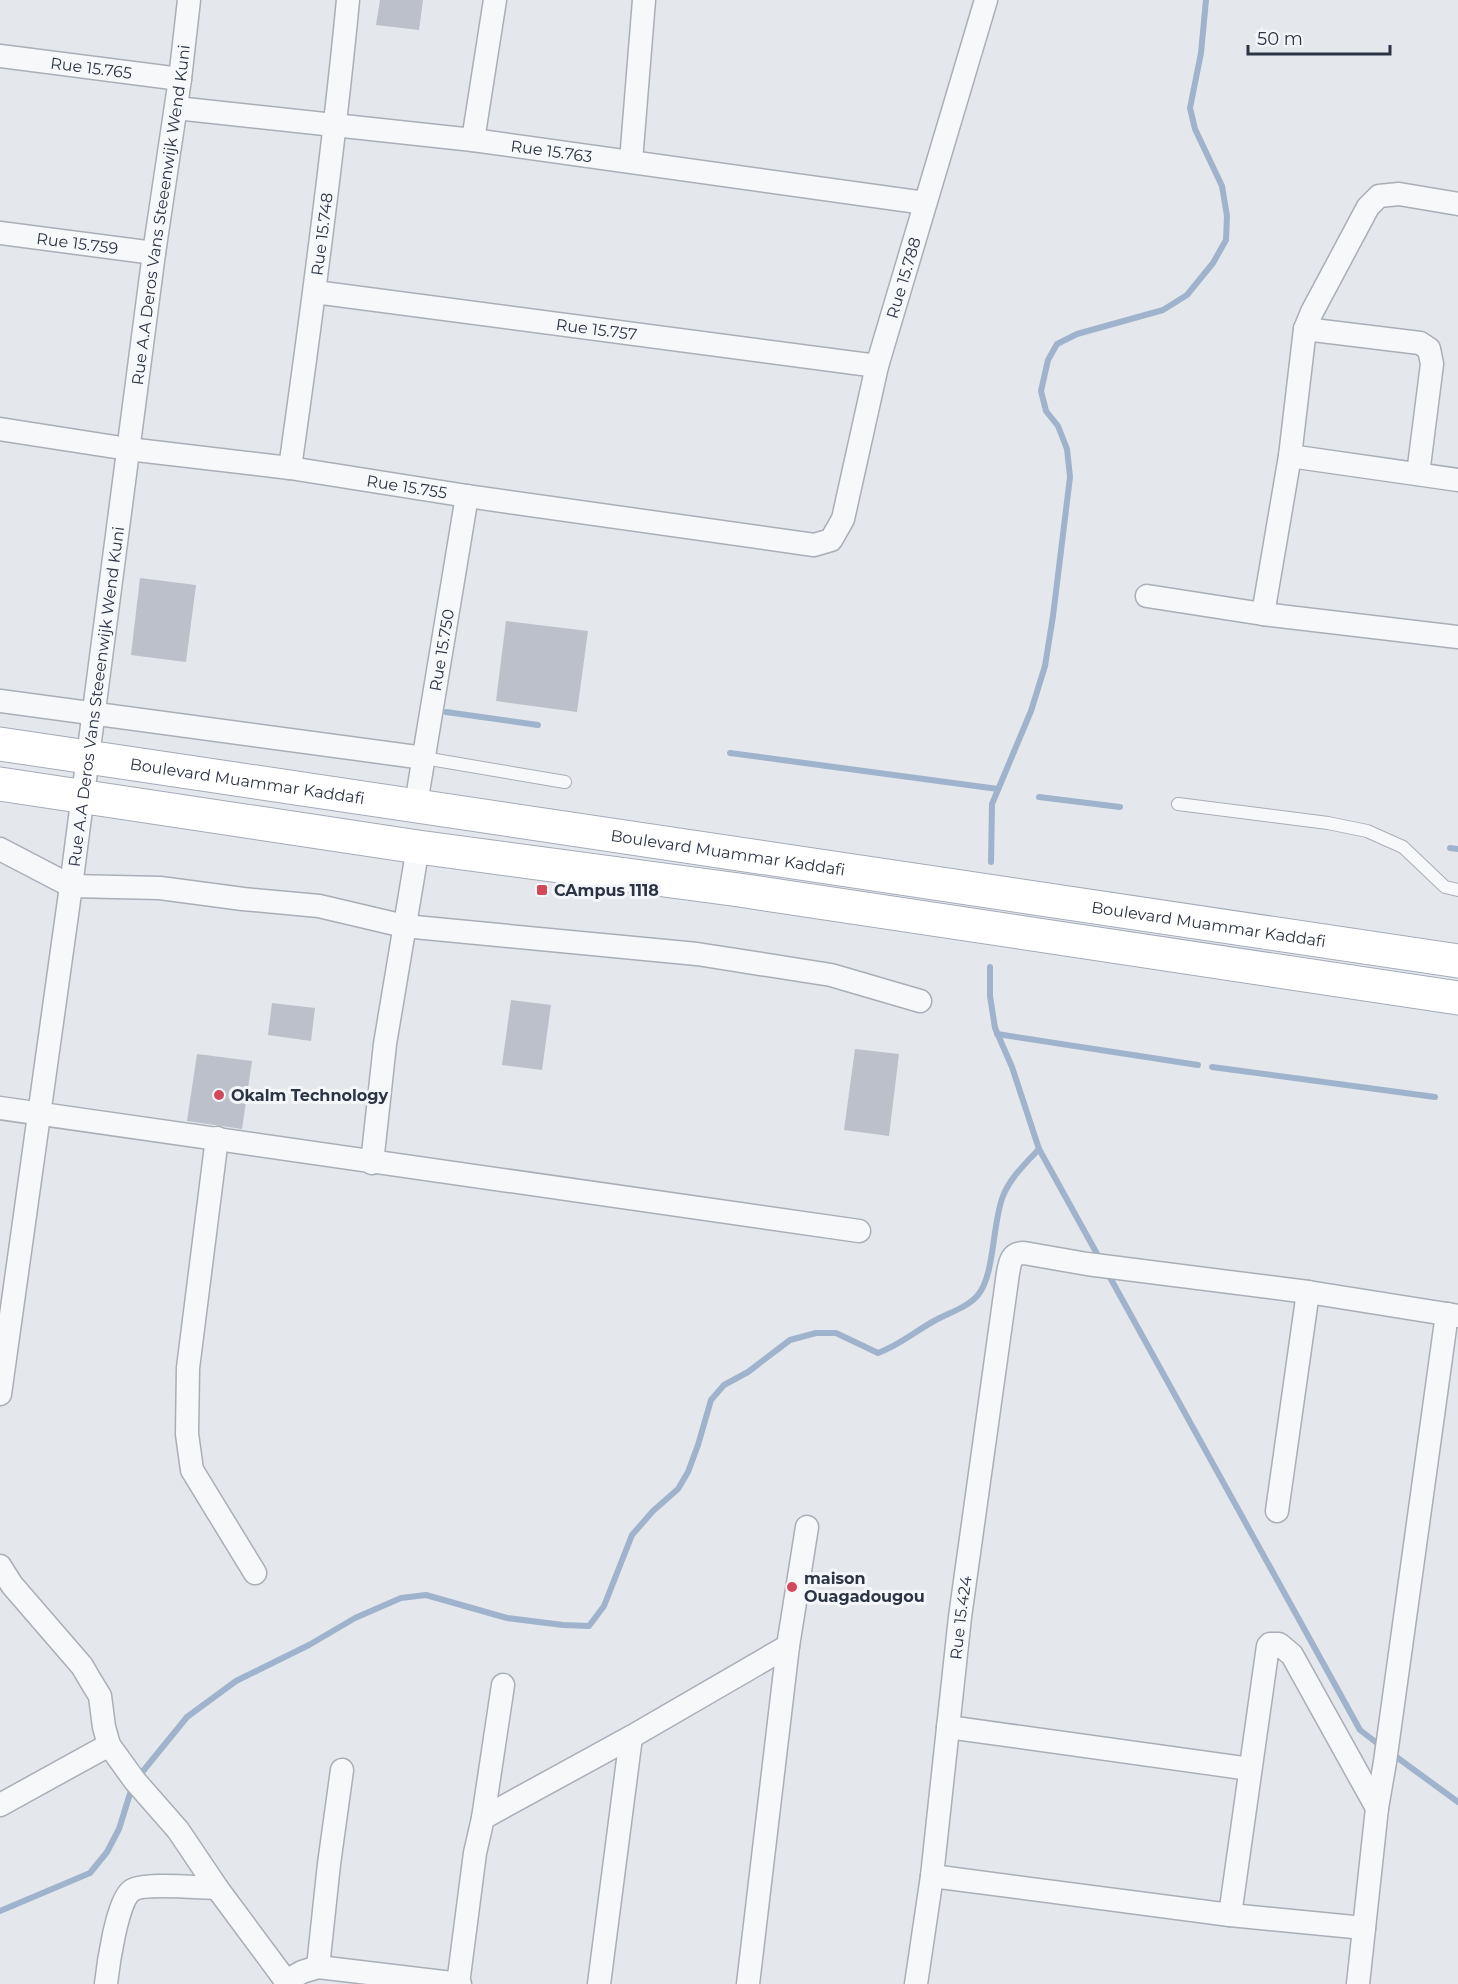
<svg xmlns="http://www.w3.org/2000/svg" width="1458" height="1984" font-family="Montserrat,sans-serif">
<rect width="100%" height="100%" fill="#e4e7ec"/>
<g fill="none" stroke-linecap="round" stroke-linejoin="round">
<g stroke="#9fb4cc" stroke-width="6">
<path d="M446 712 538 725"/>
<path d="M730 753 998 789"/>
<path d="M1039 797 1120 807"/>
<path d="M1450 848 1458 849"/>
<path d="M991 862 992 804 1031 711 1045 666 1053 616 1070 477 1067 449 1058 426 1046 411 1041 391 1048 360 1057 344 1077 334 1163 310 1187 295 1213 263 1226 240 1227 216 1222 186 1195 129 1190 108 1201 53 1206 0"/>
<path d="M990 967V996L995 1028 1012 1067 1039 1149 1101 1261"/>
<path d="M997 1034 1198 1065"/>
<path d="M1212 1067 1435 1097"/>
<path d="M1107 1272 1360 1730 1382 1747"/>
<path d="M1391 1753 1458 1802"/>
<path d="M139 1776 187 1717 236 1681 309 1645 355 1618 401 1598 426 1595 507 1618 563 1625 589 1626 604 1606 632 1535 653 1511 678 1489 688 1472 698 1445 711 1400 724 1385 748 1372 790 1340 816 1333H836L878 1353C900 1345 914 1332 934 1321 948 1313 967 1308 978 1295 995 1274 992 1224 1003 1196 1010 1178 1026 1163 1039 1149"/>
<path d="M0 1911 90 1873 107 1852 119 1829 133 1784"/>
</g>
</g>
<g fill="#bbc0ca">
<path d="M380 0H423L419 30 376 25Z"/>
<path d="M140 578 196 585 186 662 131 655Z"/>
<path d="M506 621 588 631 577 712 496 701Z"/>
<path d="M511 1000 551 1005 542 1070 502 1065Z"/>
<path d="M272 1003 315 1008 311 1041 268 1035Z"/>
<path d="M855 1049 899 1054 889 1136 844 1130Z"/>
<path d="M197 1054 252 1061 242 1129 187 1121Z"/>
</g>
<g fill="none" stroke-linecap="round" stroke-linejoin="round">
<g stroke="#a9aeb7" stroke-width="14">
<g id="service">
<path d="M424 758 565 782"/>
<path d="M1178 804 1328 823 1367 831 1403 847 1445 887 1458 890"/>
</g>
</g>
<g stroke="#a9aeb7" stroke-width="25">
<g id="minor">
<path id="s1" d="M0 56 180 79"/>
<path id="s2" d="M176 108 473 140 925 203"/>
<path d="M473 140 495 0"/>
<path d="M631 161 644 0"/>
<path id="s3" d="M0 233 154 253"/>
<path id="s4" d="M315 292 877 366"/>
<path d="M1305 329 1420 343 1429 349 1432 364 1418 474"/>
<path id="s5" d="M0 429 128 449 290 468 467 496 814 545 831 540 843 519 877 366 986 0"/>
<path d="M1290 456 1458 480"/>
<path id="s6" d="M290 468C312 312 333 157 348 0"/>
<path d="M1147 596 1263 614 1458 637"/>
<path d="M1263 614 1290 456 1305 329 1312 312 1368 207 1379 196 1399 194 1458 204"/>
<path d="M0 701 424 758"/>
<path id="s7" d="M416 804 467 496"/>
<path d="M0 849 71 886 160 888 243 899 319 906 404 926 697 954 831 975 920 1001"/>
<path d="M0 1108 859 1231"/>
<path d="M217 1138 188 1368 187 1434 192 1470 255 1573"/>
<path d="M372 1163 385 1044 418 847"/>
<path id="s8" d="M0 1394 71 886 154 253 180 79 189 0"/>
<path d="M1277 1511 1308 1292"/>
<path d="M0 1566 12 1585 82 1666 92 1683 100 1696 104 1727 109 1745 135 1781 178 1830 217 1888 286 1981"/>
<path d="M948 1727 1250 1769"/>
<path d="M0 1805 109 1745"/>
<path d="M483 1818 631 1737 788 1646"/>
<path d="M932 1876 1230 1915 1364 1928"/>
<path d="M1230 1915 1268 1646 1270 1644H1279L1292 1655 1377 1808"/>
<path d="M318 1967 329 1864 342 1770"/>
<path d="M286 1981 302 1972 318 1967 460 1984"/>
<path d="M106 1984C108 1965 117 1902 131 1891 142 1882 200 1888 217 1888"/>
<path d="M458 1984 475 1853 483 1818 503 1685"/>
<path d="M599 1984 631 1737"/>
<path d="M748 1984 788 1646 807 1527"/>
<path id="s9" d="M916 1984 932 1876 960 1617 1008 1273C1010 1262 1011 1253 1024 1253L1087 1264 1308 1292 1458 1316"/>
<path d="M1358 1984 1377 1808 1385 1762 1447 1314"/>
</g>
</g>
<g stroke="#a3abb8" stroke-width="35">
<g id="primary">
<path id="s10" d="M0 744 1458 961"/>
<path d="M0 784 418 847 739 890 1458 998"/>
</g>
</g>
<use href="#service" stroke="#f7f8fa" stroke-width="12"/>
<use href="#minor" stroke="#f7f8fa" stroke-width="22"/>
<use href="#primary" stroke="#fff" stroke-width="33"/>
</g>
<g fill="#d1495b" stroke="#f4f6f9" stroke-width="2">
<rect x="536" y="884" width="12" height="12" rx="3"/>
<circle cx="219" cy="1095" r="6"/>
<circle cx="792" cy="1587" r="6"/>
</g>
<g text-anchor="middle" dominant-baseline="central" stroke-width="6" stroke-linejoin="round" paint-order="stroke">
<g font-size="16" fill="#2b3445" stroke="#f4f6f9">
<text stroke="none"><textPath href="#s1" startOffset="92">Rue 15.765</textPath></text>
<text stroke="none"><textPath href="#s2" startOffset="378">Rue 15.763</textPath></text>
<text stroke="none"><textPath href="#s8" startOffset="1190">Rue A.A Deros Vans Steeenwijk Wend Kuni</textPath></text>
<text stroke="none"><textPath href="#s6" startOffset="236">Rue 15.748</textPath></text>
<text stroke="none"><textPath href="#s3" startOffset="78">Rue 15.759</textPath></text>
<text stroke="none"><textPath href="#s5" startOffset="1113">Rue 15.788</textPath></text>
<text stroke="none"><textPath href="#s4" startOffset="284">Rue 15.757</textPath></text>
<text stroke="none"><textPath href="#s5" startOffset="411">Rue 15.755</textPath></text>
<text stroke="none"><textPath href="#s7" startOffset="156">Rue 15.750</textPath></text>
<text stroke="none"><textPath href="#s8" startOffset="704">Rue A.A Deros Vans Steeenwijk Wend Kuni</textPath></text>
<text stroke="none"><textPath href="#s10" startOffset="250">Boulevard Muammar Kaddafi</textPath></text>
<text stroke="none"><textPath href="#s10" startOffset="736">Boulevard Muammar Kaddafi</textPath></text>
<text stroke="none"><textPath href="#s10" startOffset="1222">Boulevard Muammar Kaddafi</textPath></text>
<text stroke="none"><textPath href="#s9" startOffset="369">Rue 15.424</textPath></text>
</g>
<g font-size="16" font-weight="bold" fill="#2b3445" stroke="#f4f6f9" text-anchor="start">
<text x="554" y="890">CAmpus 1118</text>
<text x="231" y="1095">Okalm Technology</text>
<text x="804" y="1578">maison<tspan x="804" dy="18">Ouagadougou</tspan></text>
</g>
</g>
<path d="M1248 45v9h142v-9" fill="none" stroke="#2b3445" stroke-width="3"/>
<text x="1257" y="45" font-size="18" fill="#2b3445" stroke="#f4f6f9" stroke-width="4.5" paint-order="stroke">50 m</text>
</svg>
